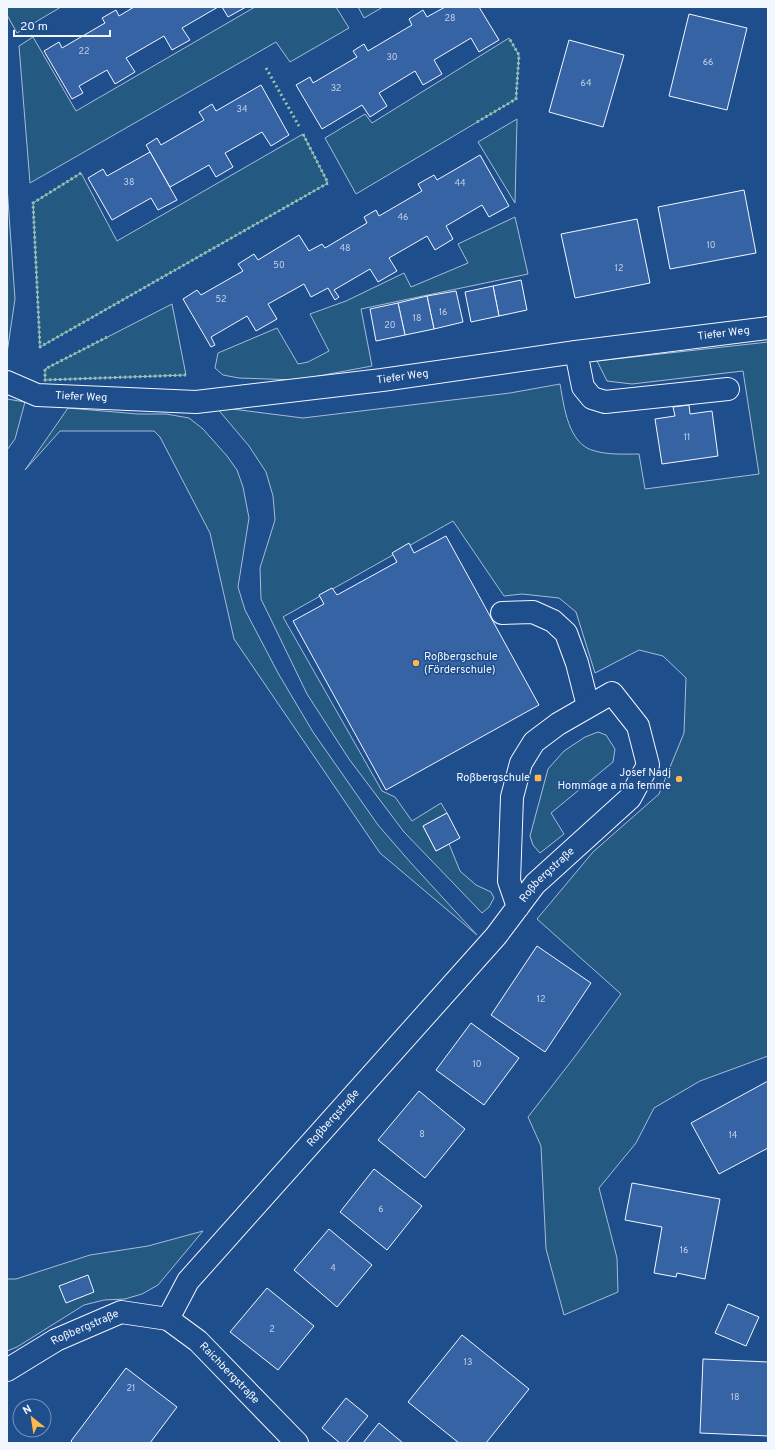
<svg xmlns="http://www.w3.org/2000/svg" width="775" height="1450" font-family="Overpass,sans-serif">
<rect width="100%" height="100%" fill="#1f4e8c"/>
<g fill="#245a82" stroke="#a8bbd7">
<path d="M7 7H61L17 33 7 15Z"/>
<path d="M255 7H336L349 28 290 62 276 42 30 183 19 46 33 37 76 111Z"/>
<path d="M358 7H383L364 18Z"/>
<path d="M509 38 519 55 516 99 356 194 325 138 365 114 372 123Z"/>
<path d="M517 119 515 203 478 142Z"/>
<path d="M303 134 328 183 40 347 33 203 81 173 117 241Z"/>
<path d="M7 186 15 299 7 353Z"/>
<path d="M515 217 528 274 361 309 372 366 297 380 239 378 223 375 215 368 218 353 277 328 298 364 308 362 329 351 310 314 346 301 404 273 411 287 468 263 458 244Z"/>
<path d="M172 304 186 375 45 380V369Z"/>
<path d="M768 342V1056L700 1081 654 1108 636 1143 599 1188 617 1258 618 1292 564 1315 546 1249 541 1146 528 1117 576 1055 621 994 537 919 593 852 659 794 684 733 686 678 663 656 639 650 595 673 576 612 559 598 522 594 504 596 453 521 283 617 382 791 395 797 412 821 441 803 447 813 423 826 436 851 449 844 460 871 476 885 491 892 494 898 489 907 482 913 404 832 349 759 307 694 261 599 260 568 275 520 273 496 266 472 249 446 216 407 303 418 510 393 560 384C564 406 568 445 595 451 609 455 625 454 639 454L645 489 759 474 743 371 632 384 607 381 597 361Z"/>
<path d="M7 399 25 402 15 439 7 450Z"/>
<path d="M68 408 138 414H166L189 418 203 429 227 456 237 470 243 487 249 518 238 587 245 610 278 673 313 732 378 825 411 863 477 935 380 853 234 639 210 533 160 437 154 431H60L25 470Z"/>
<path d="M598 732 606 735 615 749 613 762 551 813 564 834 540 853 533 845 530 836 548 769 564 751 585 737Z"/>
<path d="M203 1231 158 1285 142 1294 125 1299 104 1300 84 1305 17 1347 7 1351V1279H16L90 1255 148 1246Z"/>
</g>
<g fill="#3563a3" stroke="#f2f6ff">
<path d="M134 7H218L182 28 190 40 172 50 164 36 126 58 135 72 115 84 107 70 79 86 83 93 72 99 44 51 59 42 62 48 105 23 102 18 116 10 119 16Z"/>
<path d="M222 7H246L228 17Z"/>
<path d="M445 7H479L499 40 479 52 471 38 434 60 442 74 423 85 415 71 379 93 387 106 370 117 362 105 322 129 296 85 310 77 313 83 357 57 353 51 364 44 368 51 412 25 409 19 423 10 427 17Z"/>
<path d="M689 14 747 28 727 110 669 96Z"/>
<path d="M569 40 624 55 603 127 549 112Z"/>
<path d="M261 85 289 135 271 146 262 132 225 153 233 167 216 177 209 165 170 187 146 145 157 138 161 145 204 120 199 112 212 104 216 111Z"/>
<path d="M150 152 177 200 158 210 151 198 112 220 88 178 103 169 107 176Z"/>
<path d="M480 155 509 206 489 217 482 205 446 226 453 239 435 250 427 236 389 258 397 271 378 282 370 269 334 290 339 297 335 300 328 288 311 297 304 284 268 304 277 319 256 331 247 316 211 337 215 345 211 347 183 299 197 290 201 295 243 271 238 264 254 254 258 260 299 235 309 251 322 244 325 248 367 223 364 217 376 210 379 216 422 191 418 184 434 175 437 180Z"/>
<path d="M744 190 756 253 670 269 658 207Z"/>
<path d="M637 219 650 283 575 298 561 234Z"/>
<path d="M521 280 527 310 499 316 493 286Z"/>
<path d="M493 286 499 316 471 322 465 292Z"/>
<path d="M456 291 463 322 434 329 427 296Z"/>
<path d="M427 296 434 329 405 335 398 303Z"/>
<path d="M398 303 405 335 376 341 370 309Z"/>
<path d="M689 405 690 414 712 411 718 456 662 464 655 419 675 416 673 407Z"/>
<path d="M446 536 539 705 386 790 293 621 324 604 319 595 332 588 337 595 397 562 392 553 409 543 414 553Z"/>
<path d="M447 813 460 838 436 851 423 826Z"/>
<path d="M537 946 591 983 545 1052 491 1015Z"/>
<path d="M471 1023 519 1058 484 1105 436 1070Z"/>
<path d="M768 1081V1148L719 1174 691 1123Z"/>
<path d="M419 1091 465 1129 425 1178 378 1140Z"/>
<path d="M374 1169 422 1206 387 1250 340 1212Z"/>
<path d="M632 1183 720 1199 705 1279 677 1273 676 1277 654 1273 662 1227 625 1220Z"/>
<path d="M329 1229 372 1265 337 1307 294 1270Z"/>
<path d="M88 1275 94 1292 66 1303 59 1286Z"/>
<path d="M267 1288 314 1326 278 1370 230 1332Z"/>
<path d="M728 1304 759 1317 746 1346 715 1333Z"/>
<path d="M462 1335 529 1389 486 1443H459L408 1402Z"/>
<path d="M703 1359 768 1362V1436L700 1433Z"/>
<path d="M126 1368 177 1407 150 1443H73L71 1441Z"/>
<path d="M346 1398 368 1416 346 1443H340L322 1428Z"/>
<path d="M379 1423 403 1443H363Z"/>
</g>
<g fill="none" stroke-linecap="round" stroke-linejoin="round">
<g stroke="#f2f6ff" stroke-width="24">
<g id="minor">
<path d="M576 352 583 387 592 398 605 402 728 389"/>
<path id="s1" d="M7 382 37 395 196 402 382 380 576 352 768 328"/>
<path d="M502 613 533 612 553 621 566 633 577 663 588 706"/>
<path id="s2" d="M168 1319 198 1341 297 1443"/>
<path id="s3" d="M7 1370 56 1340 121 1312 168 1319 188 1281 496 936 535 884 630 798 648 765 638 726 612 693 558 724 534 742 521 763 512 797 509 881 518 907"/>
</g>
</g>
<use href="#minor" stroke="#1f4e8c" stroke-width="22"/>
<g stroke="#97c8a6" stroke-width="3" stroke-dasharray="2 3" stroke-linecap="butt">
<path d="M266 68 299 126"/>
<path d="M477 122 516 99 519 55 509 38"/>
<path d="M81 173 33 203 40 347 328 183 303 134"/>
<path d="M107 337 45 369V380L186 375"/>
</g>
</g>
<g fill="#ffb74d" stroke="#1f4e8c" stroke-width="1.5">
<circle cx="416" cy="663" r="4"/>
<rect x="534" y="774" width="8" height="8" rx="2"/>
<circle cx="679" cy="779" r="4"/>
</g>
<g text-anchor="middle" dominant-baseline="central" stroke-width="3" stroke-linejoin="round" paint-order="stroke">
<g font-size="9" fill="#c3d1e8">
<text x="450" y="18">28</text>
<text x="84" y="51">22</text>
<text x="392" y="57">30</text>
<text x="708" y="62">66</text>
<text x="586" y="83">64</text>
<text x="336" y="88">32</text>
<text x="242" y="109">34</text>
<text x="129" y="182">38</text>
<text x="460" y="183">44</text>
<text x="403" y="217">46</text>
<text x="711" y="245">10</text>
<text x="345" y="248">48</text>
<text x="279" y="265">50</text>
<text x="619" y="268">12</text>
<text x="221" y="299">52</text>
<text x="443" y="312">16</text>
<text x="417" y="318">18</text>
<text x="390" y="325">20</text>
<text x="687" y="437">11</text>
<text x="541" y="999">12</text>
<text x="477" y="1064">10</text>
<text x="422" y="1134">8</text>
<text x="733" y="1135">14</text>
<text x="381" y="1209">6</text>
<text x="684" y="1250">16</text>
<text x="333" y="1268">4</text>
<text x="272" y="1329">2</text>
<text x="468" y="1362">13</text>
<text x="131" y="1388">21</text>
<text x="735" y="1397">18</text>
</g>
<g font-size="11" fill="#f2f6ff" stroke="#1f4e8c">
<text stroke="none"><textPath href="#s1" startOffset="724">Tiefer Weg</textPath></text>
<text stroke="none"><textPath href="#s1" startOffset="400">Tiefer Weg</textPath></text>
<text stroke="none"><textPath href="#s1" startOffset="77">Tiefer Weg</textPath></text>
<text stroke="none"><textPath href="#s3" startOffset="761">Roßbergstraße</textPath></text>
<text stroke="none"><textPath href="#s3" startOffset="437">Roßbergstraße</textPath></text>
<text stroke="none"><textPath href="#s3" startOffset="89">Roßbergstraße</textPath></text>
<text stroke="none"><textPath href="#s2" startOffset="82">Raichbergstraße</textPath></text>
</g>
<g font-size="11" fill="#f2f6ff" stroke="#1f4e8c" text-anchor="end">
<text x="424" y="657" text-anchor="start">Roßbergschule<tspan x="424" dy="13">(Förderschule)</tspan></text>
<text x="671" y="773">Josef Nadj<tspan x="671" dy="13">Hommage a ma femme</tspan></text>
<text x="530" y="778">Roßbergschule</text>
</g>
</g>
<rect width="775" height="1450" fill="none" stroke="#f2f6ff" stroke-width="16"/>
<g transform="translate(32 1418) rotate(330)"><circle r="19" fill="#1f4e8c" stroke="#7391ba"/>
<path d="M0-3L7 15L0 10L-7 15Z" fill="#ffb74d"/>
<text y="-6" font-size="11" font-weight="bold" text-anchor="middle" fill="#f2f6ff">N</text>
</g>
<path d="M14 30v6h96v-6" fill="none" stroke="#f2f6ff" stroke-width="2"/>
<text x="20" y="30" font-size="12" fill="#f2f6ff" stroke="#1f4e8c" stroke-width="3" paint-order="stroke">20 m</text>
</svg>
